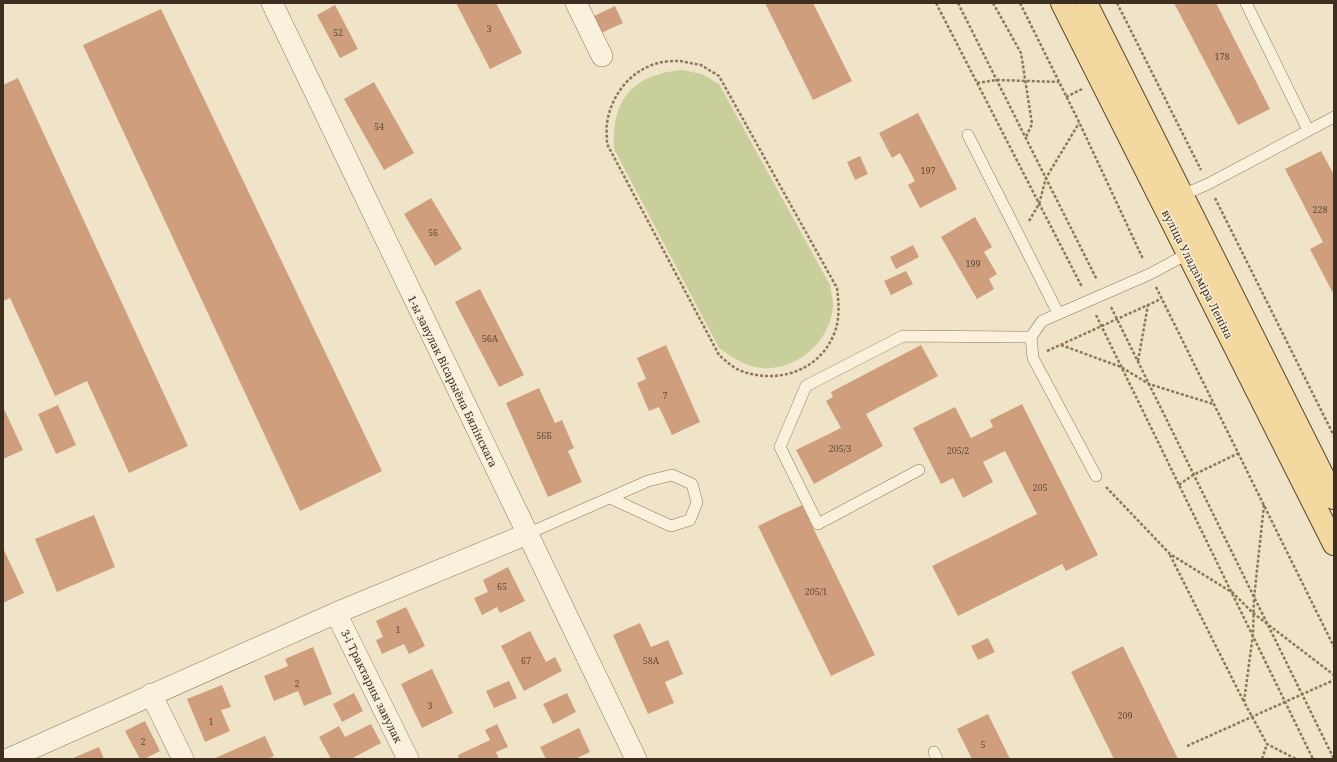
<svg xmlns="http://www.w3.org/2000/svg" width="1337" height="762" font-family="'Noto Serif',serif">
<rect width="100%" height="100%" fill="#f0e4c8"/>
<path fill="#c9cf9b" d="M682 70 702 74 719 84 830 285C831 291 833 299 833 306 831 342 793 375 756 367 741 364 731 356 719 348L614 149C611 100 633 74 682 70Z"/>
<g fill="#cf9f7d">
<path d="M456 3H496L522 53 490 69Z"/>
<path d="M765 3H813L852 81 813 100Z"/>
<path d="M1174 3H1216L1270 109 1238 125Z"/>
<path d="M335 5 358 49 340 58 317 15Z"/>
<path d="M615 6 623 23 601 33 594 16Z"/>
<path d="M161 9 382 471 300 511 83 45Z"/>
<path d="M18 78 188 446 129 473 87 381 55 396 10 298 3 301V85Z"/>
<path d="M374 82 414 153 384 170 344 99Z"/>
<path d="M918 113 957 189 920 208 908 185 915 181 900 153 892 158 879 133Z"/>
<path d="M1321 151 1334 175V295L1310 249 1323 242 1285 169Z"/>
<path d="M860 156 868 174 855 180 847 162Z"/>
<path d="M431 198 462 249 435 266 404 214Z"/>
<path d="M975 217 992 247 984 252 997 274 989 279 994 289 977 299 941 237Z"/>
<path d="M913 245 919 257 896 269 890 257Z"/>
<path d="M906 271 913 284 891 295 884 281Z"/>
<path d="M480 289 524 375 499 387 455 302Z"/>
<path d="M666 345 700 422 672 435 659 407 649 411 637 383 646 379 637 358Z"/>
<path d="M921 345 938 376 866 414 883 446 814 484 796 450 841 428 826 401 833 397 831 392Z"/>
<path d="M539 388 555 423 562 420 574 448 568 451 582 482 548 497 506 403Z"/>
<path d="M1022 404 1098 555 1066 571 1062 564 958 616 932 566 1037 514 1005 451 983 462 993 482 963 498 953 478 941 484 913 428 955 407 971 438 993 427 990 420Z"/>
<path d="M58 405 76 445 56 454 38 414Z"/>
<path d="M3 407 23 450 3 459Z"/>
<path d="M802 505 875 655 831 676 758 526Z"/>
<path d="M94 515 115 567 57 592 35 539Z"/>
<path d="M3 548 24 593 3 603Z"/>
<path d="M508 567 525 601 500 613 497 607 482 615 474 598 488 592 483 580Z"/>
<path d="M406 607 425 646 409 654 404 644 382 654 376 640 383 637 376 621Z"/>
<path d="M640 623 651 647 668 640 683 674 665 682 674 703 648 714 613 635Z"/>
<path d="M530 631 546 662 555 657 562 671 524 691 501 646Z"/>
<path d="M988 638 995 652 978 660 971 646Z"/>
<path d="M1123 646 1178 759H1114L1071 672Z"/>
<path d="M313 647 332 694 304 706 298 691 274 701 264 676 288 666 285 659Z"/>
<path d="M432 669 453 713 422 728 401 684Z"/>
<path d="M509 681 517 698 494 708 486 691Z"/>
<path d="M222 685 231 707 221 710 230 731 205 742 187 699Z"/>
<path d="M354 693 363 711 342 722 333 704Z"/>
<path d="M567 693 576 712 553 724 543 704Z"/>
<path d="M988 714 1010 759H972L957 729Z"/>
<path d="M145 721 160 751 144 759H140L125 731Z"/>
<path d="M371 724 381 743 351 759H331L319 737 339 726 345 737Z"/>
<path d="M497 724 508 747 496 752 499 759H459L458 755 490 740 485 730Z"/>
<path d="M579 728 590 752 575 759H546L540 747Z"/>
<path d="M265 736 274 756 268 759H213Z"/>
<path d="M99 747 104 759H73V758Z"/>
</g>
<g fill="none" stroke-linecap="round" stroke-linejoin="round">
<g stroke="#8d765c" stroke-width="12">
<g id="lane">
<path d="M1246 3 1308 130"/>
<path d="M968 135 1058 313"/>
<path d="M1180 196 1208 184 1334 117"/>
<path d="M919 470 818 524 780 447 806 386 903 336 1031 337"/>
<path d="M1096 476 1033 358 1031 337 1042 321 1150 274 1191 252"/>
<path d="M527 534 648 481 672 475 692 484 697 502 690 520 671 526 610 498"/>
<path d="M934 752 937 759"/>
</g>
</g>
<g stroke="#8d765c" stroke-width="22">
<g id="street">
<path d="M272 3 636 759"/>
<path d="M576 3 602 56"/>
<path d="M336 613 408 759"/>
<path d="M151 694 183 759"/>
<path d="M8 759 336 613 527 534"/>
</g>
</g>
<g stroke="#5b4430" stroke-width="24">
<g id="primary">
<path d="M1062 3 1334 544"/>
<path d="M1086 3 1334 498"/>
</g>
</g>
<g stroke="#8d765c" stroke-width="2.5" stroke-dasharray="3 2" stroke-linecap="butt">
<path d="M936 3 1082 287"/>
<path d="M958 3 1097 280"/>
<path d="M993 3 1021 53 1032 124 1026 137"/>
<path d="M1020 3 1079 122 1143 259"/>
<path d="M1117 3 1201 170"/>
<path d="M680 61 701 65 719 76 837 288C839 304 840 319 834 334 819 372 775 385 739 370 732 367 725 360 719 355L607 144C607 137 606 129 607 123 611 95 631 70 658 63 665 61 673 61 680 61Z"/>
<path d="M977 83 997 80 1059 82"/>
<path d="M1066 97 1082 89"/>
<path d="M1215 198 1334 436"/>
<path d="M1029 221 1039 204 1046 178 1079 123"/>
<path d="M1156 287 1334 647"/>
<path d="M1111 307 1334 759"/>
<path d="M1096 315 1313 759"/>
<path d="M1061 345 1121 367 1149 384 1213 404"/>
<path d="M1047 351 1161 299"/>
<path d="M1138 361 1148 305"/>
<path d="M1179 485 1193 475 1239 453"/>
<path d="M1106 487 1170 554 1233 593 1253 613 1334 675"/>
<path d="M1264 505 1254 598 1253 634 1244 702 1267 744 1296 759"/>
<path d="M1170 555 1244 702"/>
<path d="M1187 746 1334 680"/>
<path d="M1262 759 1267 744"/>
</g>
<use href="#lane" stroke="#faf1dc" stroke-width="11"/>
<use href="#street" stroke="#faf1dc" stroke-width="21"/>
<use href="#primary" stroke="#f3d9a0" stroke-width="22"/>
</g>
<g text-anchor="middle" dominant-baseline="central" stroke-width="3" stroke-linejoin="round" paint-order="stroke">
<g font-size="9" fill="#624a37">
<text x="489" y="28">3</text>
<text x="338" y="32">52</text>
<text x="1222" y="56">178</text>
<text x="379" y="126">54</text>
<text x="928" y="170">197</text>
<text x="1320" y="209">228</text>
<text x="433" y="232">56</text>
<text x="973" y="263">199</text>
<text x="490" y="338">56А</text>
<text x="665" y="395">7</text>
<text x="544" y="435">56Б</text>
<text x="840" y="448">205/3</text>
<text x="958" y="450">205/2</text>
<text x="1040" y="487">205</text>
<text x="502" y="586">65</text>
<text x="816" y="591">205/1</text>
<text x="398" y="629">1</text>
<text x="526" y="660">67</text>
<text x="651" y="660">58А</text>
<text x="297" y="683">2</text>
<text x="430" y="705">3</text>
<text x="1125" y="715">209</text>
<text x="211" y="721">1</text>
<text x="143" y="741">2</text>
<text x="983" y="744">5</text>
</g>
<g font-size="11" fill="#3d2e20" stroke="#f7eed8">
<text transform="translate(1198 274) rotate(63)">вуліца Уладзіміра Леніна</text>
<text transform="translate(453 381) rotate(64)">1-ы завулак Вісарыёна Бялінскага</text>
<text transform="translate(372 686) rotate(64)">3-і Трактарны завулак</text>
</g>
</g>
<rect width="1337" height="762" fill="none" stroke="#3d2e20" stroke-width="8"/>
</svg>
